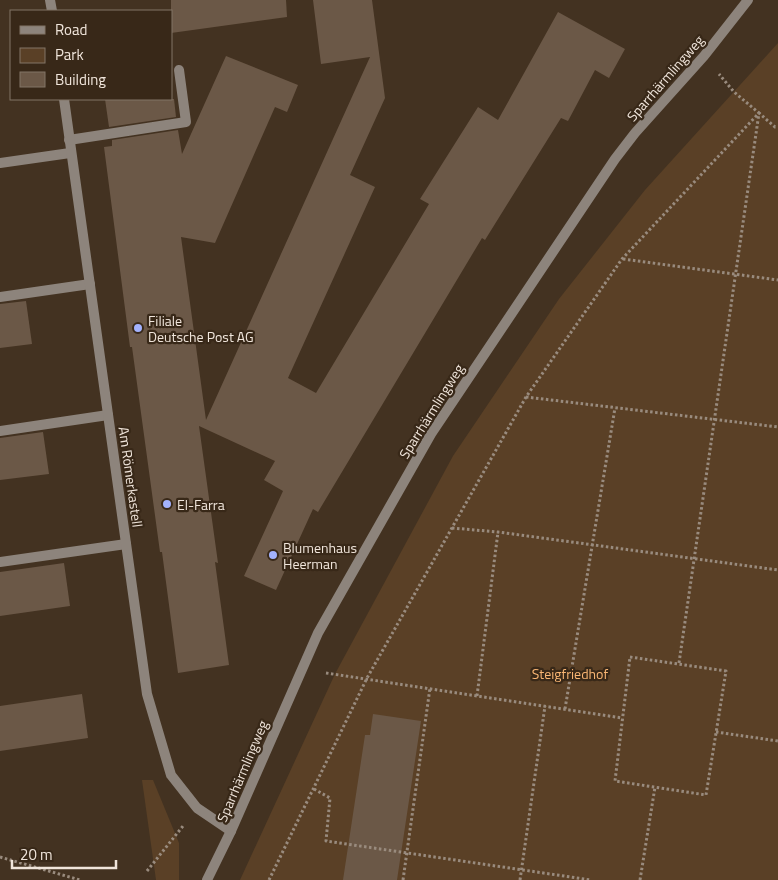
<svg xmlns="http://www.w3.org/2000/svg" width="778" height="880" font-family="'Titillium Web',sans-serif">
<rect width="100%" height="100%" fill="#433221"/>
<g fill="#5a4026">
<path d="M778 43V880H240L335 674 453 456 559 299 645 190Z"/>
<path d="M142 780H153L179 843V880H156Z"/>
</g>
<g fill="#6b5847">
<path d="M171 0H286L287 17 171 33Z"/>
<path d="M313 0H372L385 98 350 175 375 187 288 378 316 393 429 204 420 199 478 107 498 120 558 12 625 49 609 78 595 70 568 121 561 118 485 240 482 238 318 512 313 509 276 590 244 576 283 491 264 480 275 461 199 426 218 563 215 562 229 665 178 673 162 552H160L132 347H130L104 147 112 146V140L178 130 182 154 226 56 298 85 287 112 275 107 215 243 181 237 206 420 370 57 321 64Z"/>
<path d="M105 99H174L176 117 109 127Z"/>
<path d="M26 301 32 344 0 348V304Z"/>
<path d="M43 432 49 474 0 480V438Z"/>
<path d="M64 563 70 606 0 616V572Z"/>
<path d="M82 694 88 738 0 751V706Z"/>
<path d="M373 714 421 721 397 880H343L365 735H370Z"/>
</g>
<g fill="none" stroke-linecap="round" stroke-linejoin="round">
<g stroke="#998b7e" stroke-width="3" stroke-dasharray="2.5 2.5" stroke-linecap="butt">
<path d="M623 259 778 280"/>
<path d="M526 397 778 427"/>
<path d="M452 528 498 532 778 570"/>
<path d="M630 657 726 671 706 795 615 781Z"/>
<path d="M679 663 759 113 734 92 719 74"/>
<path d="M326 673 622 718"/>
<path d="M477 696 498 532"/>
<path d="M565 709 615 408"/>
<path d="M716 732 778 741"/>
<path d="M314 789 330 798 326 841 591 880"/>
<path d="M0 857 80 880"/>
<path d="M147 871 183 826"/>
<path d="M269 880 367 678 526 397 622 259 759 113 775 127H778"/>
<path d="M403 880 430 688"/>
<path d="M520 880 545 706"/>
<path d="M640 880 655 787"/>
</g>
<g stroke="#8d847c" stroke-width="10">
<path d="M69 140 186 122 179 70"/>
<path d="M0 163 70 153"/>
<path d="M0 297 90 284"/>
<path d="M0 431 108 415"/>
<path d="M0 562 126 544"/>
</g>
<g stroke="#8d847c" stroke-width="10">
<path d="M50 0 52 11"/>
<path d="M64 99 147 694 171 775 197 808 231 831"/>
<path d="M207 880 231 831 318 633 431 434 615 159 635 133 704 56 748 0"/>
</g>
</g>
<g fill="#a3b2fd" stroke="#382818" stroke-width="2">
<circle cx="138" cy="328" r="5"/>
<circle cx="167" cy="504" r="5"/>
<circle cx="273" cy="555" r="5"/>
</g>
<g text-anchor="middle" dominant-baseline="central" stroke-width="4.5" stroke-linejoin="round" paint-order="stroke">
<g font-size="14" fill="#f0e5db" stroke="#382818">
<text transform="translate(665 78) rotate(-49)">Sparrhärmlingweg</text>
<text transform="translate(431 411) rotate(-58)">Sparrhärmlingweg</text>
<text transform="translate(131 477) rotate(82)">Am Römerkastell</text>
<text transform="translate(242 771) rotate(-67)">Sparrhärmlingweg</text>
</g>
<g font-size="14" fill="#f0e5db" stroke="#382818" text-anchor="start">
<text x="148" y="320">Filiale<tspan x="148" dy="16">Deutsche Post AG</tspan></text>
<text x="177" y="504">El-Farra</text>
<text x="283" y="547">Blumenhaus<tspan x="283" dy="16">Heerman</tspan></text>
</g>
<g font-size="14" fill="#f9b674" stroke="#382818">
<text x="570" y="673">Steigfriedhof</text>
</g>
</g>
<rect x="10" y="10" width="162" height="90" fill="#382818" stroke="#827466"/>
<rect x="20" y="26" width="25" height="8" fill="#8d847c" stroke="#827466"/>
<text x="55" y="35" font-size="15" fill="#f0e5db">Road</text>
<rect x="20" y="48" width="25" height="15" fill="#5a4026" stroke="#827466"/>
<text x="55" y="60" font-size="15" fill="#f0e5db">Park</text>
<rect x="20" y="72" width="25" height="15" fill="#6b5847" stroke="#827466"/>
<text x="55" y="85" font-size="15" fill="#f0e5db">Building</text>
<path d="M12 860v8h104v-8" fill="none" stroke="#f0e5db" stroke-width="2.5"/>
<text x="20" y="860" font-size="15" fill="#f0e5db" stroke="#382818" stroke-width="4" paint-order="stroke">20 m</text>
</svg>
